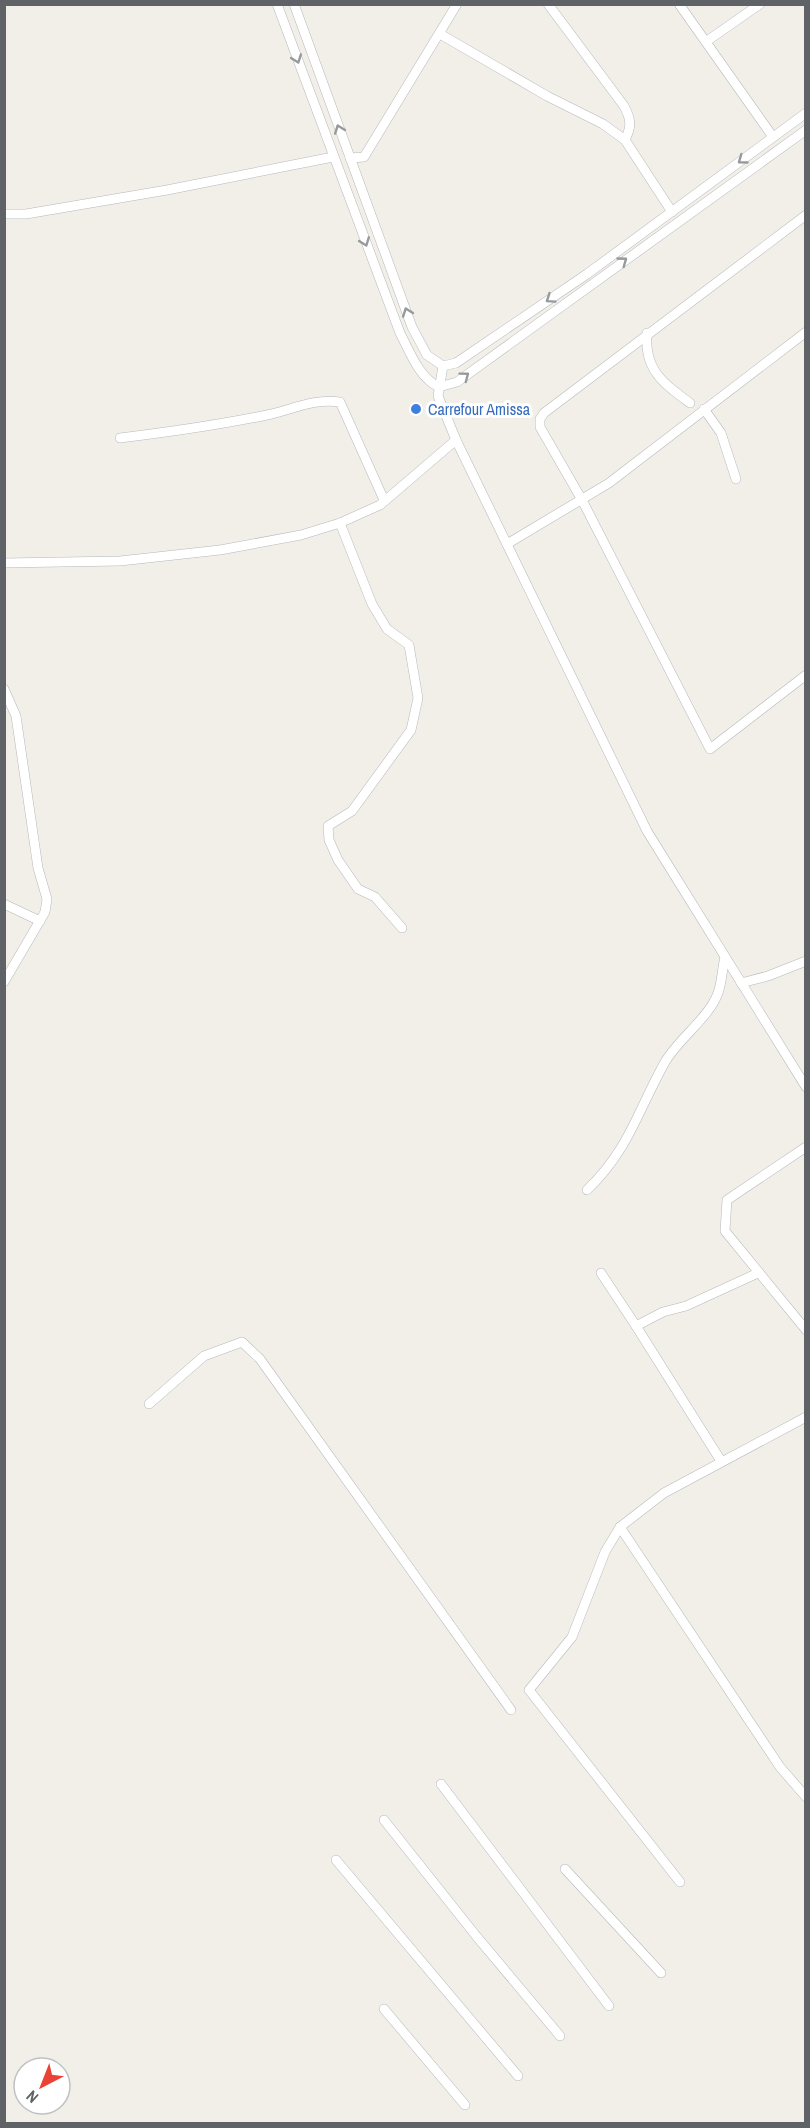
<svg xmlns="http://www.w3.org/2000/svg" width="810" height="2128" font-family="'Archivo Narrow',sans-serif">
<rect width="100%" height="100%" fill="#f1efe8"/>
<g fill="none" stroke-linecap="round" stroke-linejoin="round">
<g stroke="#b5b8bc" stroke-width="10">
<g id="minor">
<path d="M277 4 400 333C410 352 419 378 439 387L457 382 806 130"/>
<path d="M294 4 412 327 427 355 443 366 456 363 587 274 806 113"/>
<path d="M548 4 624 106C631 119 632 126 625 140"/>
<path d="M679 4 773 137"/>
<path d="M440 34 547 96 603 124 625 140 672 212"/>
<path d="M707 41 760 4"/>
<path d="M350 158 364 157 457 4"/>
<path d="M4 214H26L167 190 333 157"/>
<path d="M806 215 544 413 540 419V427L582 500 710 749 806 675"/>
<path d="M647 333C644 370 663 383 690 403"/>
<path d="M443 366 438 396 456 440 647 831 806 1087"/>
<path d="M704 409 721 433 736 479"/>
<path d="M120 438C170 432 218 425 267 415 291 410 314 398 340 402L384 500"/>
<path d="M340 523 372 604 387 629 409 645 418 698 411 730 352 811 328 826 329 840 338 860 358 889 375 897 402 928"/>
<path d="M507 544 609 483 806 332"/>
<path d="M4 563 120 561 220 550 301 535 340 523 380 505 456 440"/>
<path d="M4 689 16 716 38 868 47 899 45 912 4 982"/>
<path d="M4 904 40 921"/>
<path d="M741 983 768 976 806 961"/>
<path d="M806 1147 727 1200 725 1231 806 1330"/>
<path d="M587 1190C629 1150 638 1110 665 1062 679 1038 709 1018 718 993 722 982 722 969 725 957"/>
<path d="M601 1273 636 1326 663 1312 686 1306 758 1273"/>
<path d="M636 1326 721 1461"/>
<path d="M149 1404 204 1356 242 1342 260 1359 511 1710"/>
<path d="M620 1527 780 1767 806 1797"/>
<path d="M441 1784 609 2006"/>
<path d="M384 1820 477 1937 560 2036"/>
<path d="M336 1860 518 2076"/>
<path d="M565 1869 661 1973"/>
<path d="M680 1882 529 1690 572 1637 605 1552 620 1527 664 1493 806 1417"/>
<path d="M384 2009 465 2105"/>
</g>
</g>
<use href="#minor" stroke="#fff" stroke-width="9"/>
</g>
<defs><path id="oneway-chevron" d="M-2-3.5L2.5 0L-2 3.5" fill="none" stroke-width="1.6" stroke-linecap="round" stroke-linejoin="round" transform="scale(1.5)"/></defs>
<g stroke="#979a9d">
<use href="#oneway-chevron" transform="translate(297 59) rotate(70)"/>
<use href="#oneway-chevron" transform="translate(339 129) rotate(-110)"/>
<use href="#oneway-chevron" transform="translate(742 160) rotate(144)"/>
<use href="#oneway-chevron" transform="translate(365 242) rotate(69)"/>
<use href="#oneway-chevron" transform="translate(623 261) rotate(-36)"/>
<use href="#oneway-chevron" transform="translate(550 299) rotate(146)"/>
<use href="#oneway-chevron" transform="translate(407 312) rotate(-110)"/>
<use href="#oneway-chevron" transform="translate(465 376) rotate(-37)"/>
</g>
<circle fill="#3f7fe0" stroke="#fff" stroke-width="2" cx="416" cy="409" r="6"/>
<g text-anchor="middle" dominant-baseline="central" stroke-width="6" stroke-linejoin="round" paint-order="stroke">
<g font-size="16" fill="#366cbe" stroke="#fff" text-anchor="start">
<text x="428" y="409">Carrefour Amissa</text>
</g>
</g>
<rect width="810" height="2128" fill="none" stroke="#5f6368" stroke-width="12"/>
<g transform="translate(42 2086) rotate(222)"><circle r="28" fill="#ffffff" stroke="#bfc1c3" stroke-width="1.5"/>
<path d="M0-4.5L10 22L0 15L-10 22Z" fill="#ea4335"/>
<text y="-9" font-size="16" font-weight="bold" text-anchor="middle" fill="#5f6368">N</text>
</g>
</svg>
